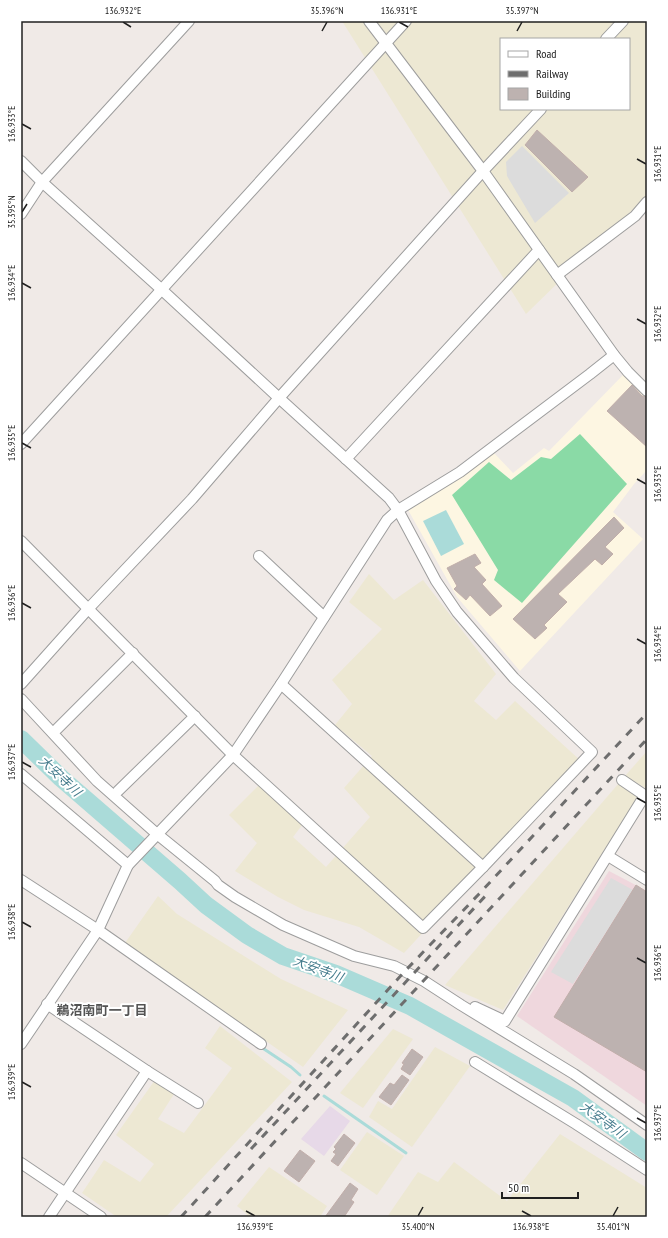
<svg xmlns="http://www.w3.org/2000/svg" width="668" height="1238" font-family="'PT Sans Narrow','Noto Sans JP',sans-serif">
<rect width="100%" height="100%" fill="#f0eae7"/>
<path fill="#efd7dd" d="M609 871 647 891V1106L517 1016Z"/>
<path fill="#e7d9e8" d="M330 1106 350 1121 324 1156 301 1139Z"/>
<path fill="#fdf6e2" d="M624 374 647 395V470L634 484 613 512 643 539 520 671 457 597 407 508 494 453 513 473 544 448 549 451Z"/>
<g fill="#ede8d3" fill-rule="evenodd">
<path d="M342 21H647V196L526 314ZM501 39H629V109H501Z"/>
<path d="M369 574 394 600 423 580 496 674 474 701 496 720 515 701 581 761 404 953 359 927 304 910 278 897 235 871 257 843 229 815 259 785 303 824 293 837 326 867 370 817 344 788 372 756 335 725 352 704 332 680 382 629 349 602Z"/>
<path d="M647 751V789L625 776Z"/>
<path d="M619 783 639 795 503 1010 445 985Z"/>
<path d="M158 896 177 914 281 979 348 1010 303 1067 125 943Z"/>
<path d="M220 1026 292 1082 166 1217H117L82 1193 104 1160 140 1182 154 1164 116 1135 155 1080 174 1094 158 1119 184 1133 232 1068 205 1048Z"/>
<path d="M393 1029 413 1039 363 1108 340 1093Z"/>
<path d="M435 1047 470 1066 412 1147 369 1117 378 1101 392 1109Z"/>
<path d="M367 1132 404 1156 377 1195 340 1170Z"/>
<path d="M560 1134 647 1188V1217H387L418 1172 438 1182 454 1162 507 1201Z"/>
<path d="M269 1167 327 1206 320 1217H245L247 1214 237 1206Z"/>
</g>
<path fill="#8adaa6" d="M580 434 627 484 522 603 494 580 498 570 452 495 489 462 511 480 541 457 551 459Z"/>
<g fill="#dcdcdc">
<path d="M522 146 569 193 535 223 507 176 506 162Z"/>
<path d="M611 878 633 890 573 984 551 972Z"/>
</g>
<path fill="#aadbd9" d="M446 510 464 544 441 556 423 521Z"/>
<g fill="none" stroke-linecap="round" stroke-linejoin="round">
<g stroke="#aadbd9" stroke-width="3">
<path d="M261 1047 291 1067 300 1075"/>
<path d="M324 1096 406 1153"/>
</g>
<path stroke="#aadbd9" stroke-width="18" d="M21 739 61 778 180 881 206 905 247 935 283 956 336 974 410 1006 573 1098 647 1152"/>
</g>
<g fill="#bdb2b0" stroke="#c1aeaa">
<path d="M537 130 588 177 572 192 525 145Z"/>
<path d="M632 385 642 396 647 397V447L607 411Z"/>
<path d="M614 517 624 528 605 547 613 554 602 565 595 559 558 594 567 602 544 625 547 628 535 639 513 619Z"/>
<path d="M475 554 481 563 474 567 486 580 482 584 502 606 490 616 470 595 466 600 454 589 457 586 447 568Z"/>
<path d="M636 885 647 892V1072L554 1017Z"/>
<path d="M412 1049 423 1057 410 1075 401 1069 404 1064 402 1063Z"/>
<path d="M402 1075 409 1080 391 1105 379 1097 390 1083 394 1085Z"/>
<path d="M344 1134 355 1143 338 1166 331 1161 336 1154 333 1152 336 1149 334 1147Z"/>
<path d="M300 1150 315 1161 299 1182 284 1171Z"/>
<path d="M350 1183 358 1189 351 1200 354 1202 344 1217H325Z"/>
</g>
<g fill="none" stroke-linecap="round" stroke-linejoin="round">
<g stroke="#9d9d9d" stroke-width="12">
<g id="minor">
<path d="M369 21 483 171 614 355 628 372 647 391"/>
<path d="M606 39 623 21"/>
<path d="M21 161 42 182 161 289 279 398 389 498 398 510 436 581 457 612 514 678 592 752 483 867 281 684"/>
<path d="M21 214 42 182 189 21"/>
<path d="M557 275 635 216 647 202"/>
<path d="M21 444 406 21"/>
<path d="M346 459 539 250"/>
<path d="M21 541 233 755 423 928 483 867"/>
<path d="M259 556 324 617"/>
<path d="M21 684 89 608 192 499 279 398 483 171 541 109"/>
<path d="M21 699 97 781 157 834 215 881 218 885 235 897 283 925 354 956 394 966 424 981 461 1005 574 1074 647 1125"/>
<path d="M57 729 133 653"/>
<path d="M21 774 128 865"/>
<path d="M622 780 647 797"/>
<path d="M118 791 195 716"/>
<path d="M608 856 647 880"/>
<path d="M21 880 98 930 261 1044"/>
<path d="M47 1004 147 1071 49 1217"/>
<path d="M475 1007 505 1021 645 795"/>
<path d="M21 1044 98 930 128 865 233 755 281 684 387 520 398 510 460 472 590 374 614 355"/>
<path d="M475 1062 576 1124 647 1170"/>
<path d="M147 1071 198 1103"/>
<path d="M21 1163 101 1217"/>
</g>
</g>
<use href="#minor" stroke="#fff" stroke-width="10"/>
<g stroke="#6e6e6e" stroke-width="3" stroke-dasharray="8 8" stroke-linecap="butt">
<path d="M251 1149 490 891"/>
<path d="M181 1217 405 971 479 894 647 713"/>
<path d="M205 1217 647 739"/>
</g>
</g>
<path fill="none" stroke="#202020" stroke-width="1.5" d="M123 22 131 27M399 22 408 27M322 31 327 22M517 31 522 22M22 124 31 129M637 159 646 164M22 212 27 204M22 283 31 288M637 319 646 324M22 443 31 448M637 479 646 484M22 603 31 608M637 639 646 644M22 762 31 767M637 798 646 803M22 922 31 927M637 958 646 963M22 1082 31 1087M637 1118 646 1123M246 1211 255 1216M522 1211 531 1216M418 1216 423 1207M613 1216 618 1207"/>
<g text-anchor="middle" dominant-baseline="central" stroke-width="4" stroke-linejoin="round" paint-order="stroke">
<g font-size="13" font-style="italic" fill="#447b8c" stroke="#fff">
<text transform="translate(60 776) rotate(43)">大安寺川</text>
<text transform="translate(318 969) rotate(20)">大安寺川</text>
<text transform="translate(603 1120) rotate(36)">大安寺川</text>
</g>
<g font-size="13" font-weight="bold" fill="#535353" stroke="#fff">
<text x="102" y="1010">鵜沼南町一丁目</text>
</g>
</g>
<rect width="668" height="1238" fill="none" stroke="#ffffff" stroke-width="44"/>
<rect x="500" y="38" width="130" height="72" fill="#ffffff" stroke="#a6a6a6"/>
<rect x="508" y="51" width="20" height="6" fill="#ffffff" stroke="#a6a6a6"/>
<text x="536" y="58" font-size="12" fill="#202020">Road</text>
<rect x="508" y="71" width="20" height="6" fill="#6e6e6e" stroke="#a6a6a6"/>
<text x="536" y="78" font-size="12" fill="#202020">Railway</text>
<rect x="508" y="88" width="20" height="12" fill="#bdb2b0" stroke="#a6a6a6"/>
<text x="536" y="98" font-size="12" fill="#202020">Building</text>
<path d="M502 1192v6h76v-6" fill="none" stroke="#202020" stroke-width="2"/>
<text x="508" y="1192" font-size="12" fill="#202020" stroke="#ffffff" stroke-width="3" paint-order="stroke">50 m</text>
<rect x="22" y="22" width="624" height="1194" fill="none" stroke="#202020" stroke-width="1.5"/>
<g font-size="10" text-anchor="middle" fill="#202020">
<text x="123" y="14">136.932°E</text>
<text x="327" y="14">35.396°N</text>
<text x="399" y="14">136.931°E</text>
<text x="522" y="14">35.397°N</text>
<text transform="translate(11 124) rotate(-90)" y="4">136.933°E</text>
<text transform="translate(657 164) rotate(-90)" y="4">136.931°E</text>
<text transform="translate(11 212) rotate(-90)" y="4">35.395°N</text>
<text transform="translate(11 283) rotate(-90)" y="4">136.934°E</text>
<text transform="translate(657 324) rotate(-90)" y="4">136.932°E</text>
<text transform="translate(11 443) rotate(-90)" y="4">136.935°E</text>
<text transform="translate(657 484) rotate(-90)" y="4">136.933°E</text>
<text transform="translate(11 603) rotate(-90)" y="4">136.936°E</text>
<text transform="translate(657 644) rotate(-90)" y="4">136.934°E</text>
<text transform="translate(11 762) rotate(-90)" y="4">136.937°E</text>
<text transform="translate(657 803) rotate(-90)" y="4">136.935°E</text>
<text transform="translate(11 922) rotate(-90)" y="4">136.938°E</text>
<text transform="translate(657 963) rotate(-90)" y="4">136.936°E</text>
<text transform="translate(11 1082) rotate(-90)" y="4">136.939°E</text>
<text transform="translate(657 1123) rotate(-90)" y="4">136.937°E</text>
<text x="255" y="1230">136.939°E</text>
<text x="418" y="1230">35.400°N</text>
<text x="531" y="1230">136.938°E</text>
<text x="613" y="1230">35.401°N</text>
</g>
</svg>
